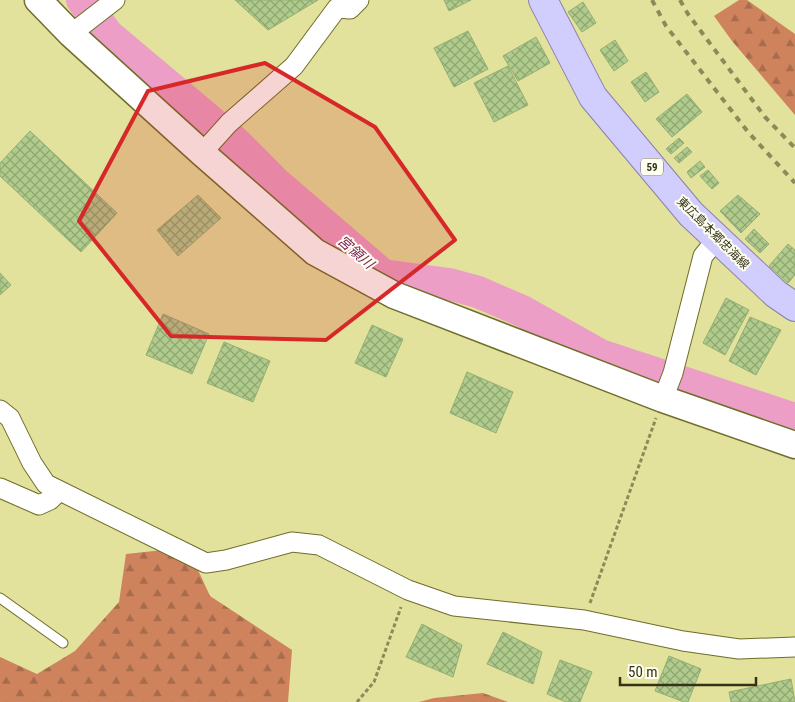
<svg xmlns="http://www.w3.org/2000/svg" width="795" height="702" font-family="'Roboto Condensed','Noto Sans JP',sans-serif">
<defs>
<pattern id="forest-firs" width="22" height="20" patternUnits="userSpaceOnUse" patternTransform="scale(1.25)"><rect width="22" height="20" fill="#ce835d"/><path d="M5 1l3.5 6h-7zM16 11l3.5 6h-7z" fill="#a86c4c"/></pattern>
<pattern id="building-cross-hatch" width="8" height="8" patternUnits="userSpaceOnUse" patternTransform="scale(1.25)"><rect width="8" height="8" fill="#b0cc8d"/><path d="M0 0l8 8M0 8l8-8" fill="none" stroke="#90a672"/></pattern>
</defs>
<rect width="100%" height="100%" fill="#e2e29c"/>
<g fill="url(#forest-firs)">
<path d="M739 0H747L795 34V115L732 41 714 16Z"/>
<path d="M163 550 198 570 210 596 292 650 288 702H0V657L37 674 75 651 119 602 126 554Z"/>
<path d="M483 693 508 702H419L434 698Z"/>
</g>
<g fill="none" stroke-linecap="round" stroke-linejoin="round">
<path stroke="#ed9ec6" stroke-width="32" d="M82 0 108 35 233 140 275 182 383 275 449 284 478 292 522 311 600 355 795 419"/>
</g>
<g fill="url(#building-cross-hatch)" stroke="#94af72">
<path d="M235 0H318L268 30Z"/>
<path d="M444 0H471L449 11Z"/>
<path d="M583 2 596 23 582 32 568 12Z"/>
<path d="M468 31 488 69 454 87 434 48Z"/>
<path d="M536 37 550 63 518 81 503 56Z"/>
<path d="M615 40 628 61 614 71 600 50Z"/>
<path d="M508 66 528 105 494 122 474 83Z"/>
<path d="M646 72 659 92 645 102 631 82Z"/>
<path d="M687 94 702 112 672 137 656 119Z"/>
<path d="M30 131 117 213 81 252 0 176V163Z"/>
<path d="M679 138 684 143 671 154 666 149Z"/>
<path d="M687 147 692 152 679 163 674 158Z"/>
<path d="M700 161 705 167 691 178 687 172Z"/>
<path d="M708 170 719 183 712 189 700 176Z"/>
<path d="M198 195 221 218 178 256 157 230Z"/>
<path d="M738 195 760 214 741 233 720 211Z"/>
<path d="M754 229 769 244 760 253 745 239Z"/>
<path d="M788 244 795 250V275L788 283 769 266Z"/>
<path d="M0 273 11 285 0 295Z"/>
<path d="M726 298 749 310 725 355 703 343Z"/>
<path d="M163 314 209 334 192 374 146 355Z"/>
<path d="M750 317 781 330 756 375 729 361Z"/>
<path d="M372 325 403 339 386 377 355 363Z"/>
<path d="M224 342 270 361 253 402 207 383Z"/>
<path d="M467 372 513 392 496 433 450 413Z"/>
<path d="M422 624 462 645 453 677 406 657Z"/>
<path d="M503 632 542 652 533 684 487 664Z"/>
<path d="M669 656 701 669 688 702H684L655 691Z"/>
<path d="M560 660 592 672 580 702H566L547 694Z"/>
<path d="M791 679 795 702H731L729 692Z"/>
</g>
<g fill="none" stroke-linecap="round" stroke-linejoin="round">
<g stroke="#6f6d29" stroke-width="11">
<path id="lane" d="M0 598 63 643"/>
</g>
<g stroke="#6f6d29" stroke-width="21">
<g id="street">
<path d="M71 34 115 0"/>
<path d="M202 153 229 123 294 66 337 8 350 9 359 0"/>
<path d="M663 399 673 373 703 256 717 239"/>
<path d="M0 410 10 418 32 463 46 484 206 563 226 560 292 542 319 545 408 590 454 606 584 620 683 641 739 649 795 647"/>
<path d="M0 488 39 505 50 500 59 491"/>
</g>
</g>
<g stroke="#6f6d29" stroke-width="29">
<path id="secondary" d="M38 0 71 34 202 153 315 252 394 295 663 399 795 445"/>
</g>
<g stroke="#8782ab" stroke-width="30">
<path id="primary" d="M543 0 593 97 691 214 776 294 795 307"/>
</g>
<g stroke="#8b8a59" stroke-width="3" stroke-dasharray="4 2.5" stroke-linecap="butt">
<path d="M590 603 656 418"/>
<path d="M357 702 374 682 401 607"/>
</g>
<use href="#lane" stroke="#fff" stroke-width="9"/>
<use href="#street" stroke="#fff" stroke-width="19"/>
<use href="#secondary" stroke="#fff" stroke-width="26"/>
<use href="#primary" stroke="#d1cdfc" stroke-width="28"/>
<g stroke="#8b8b5a" stroke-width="4" stroke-dasharray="6 6" stroke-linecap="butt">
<path d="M652 0 666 26 748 132 795 183"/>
<path d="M680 0 688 14 765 117 795 148"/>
</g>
</g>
<path fill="#d62828" fill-opacity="0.2" stroke="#d62828" stroke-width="4" stroke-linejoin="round" d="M265 63 375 127 455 240 326 340 171 336 79 221 148 91Z"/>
<g text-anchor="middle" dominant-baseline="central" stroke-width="4" stroke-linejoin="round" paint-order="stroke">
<rect fill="#fffff1" stroke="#717058" stroke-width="1" x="641" y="158.5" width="22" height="17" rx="4"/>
<g font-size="11" font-weight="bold" fill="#343317">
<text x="652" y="167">59</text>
</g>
<g font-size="12" fill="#343317" stroke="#fffff1">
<text transform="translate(713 233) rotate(45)">東広島本郷忠海線</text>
</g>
<g font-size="14" font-style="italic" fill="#7a2157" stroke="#fffff1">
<text transform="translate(356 252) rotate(41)">宮領川</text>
</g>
</g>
<path d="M620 677v8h136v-8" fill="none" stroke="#343317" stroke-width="2.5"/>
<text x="628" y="677" font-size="15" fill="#343317" stroke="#fffff1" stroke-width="4" paint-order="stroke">50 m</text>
</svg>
